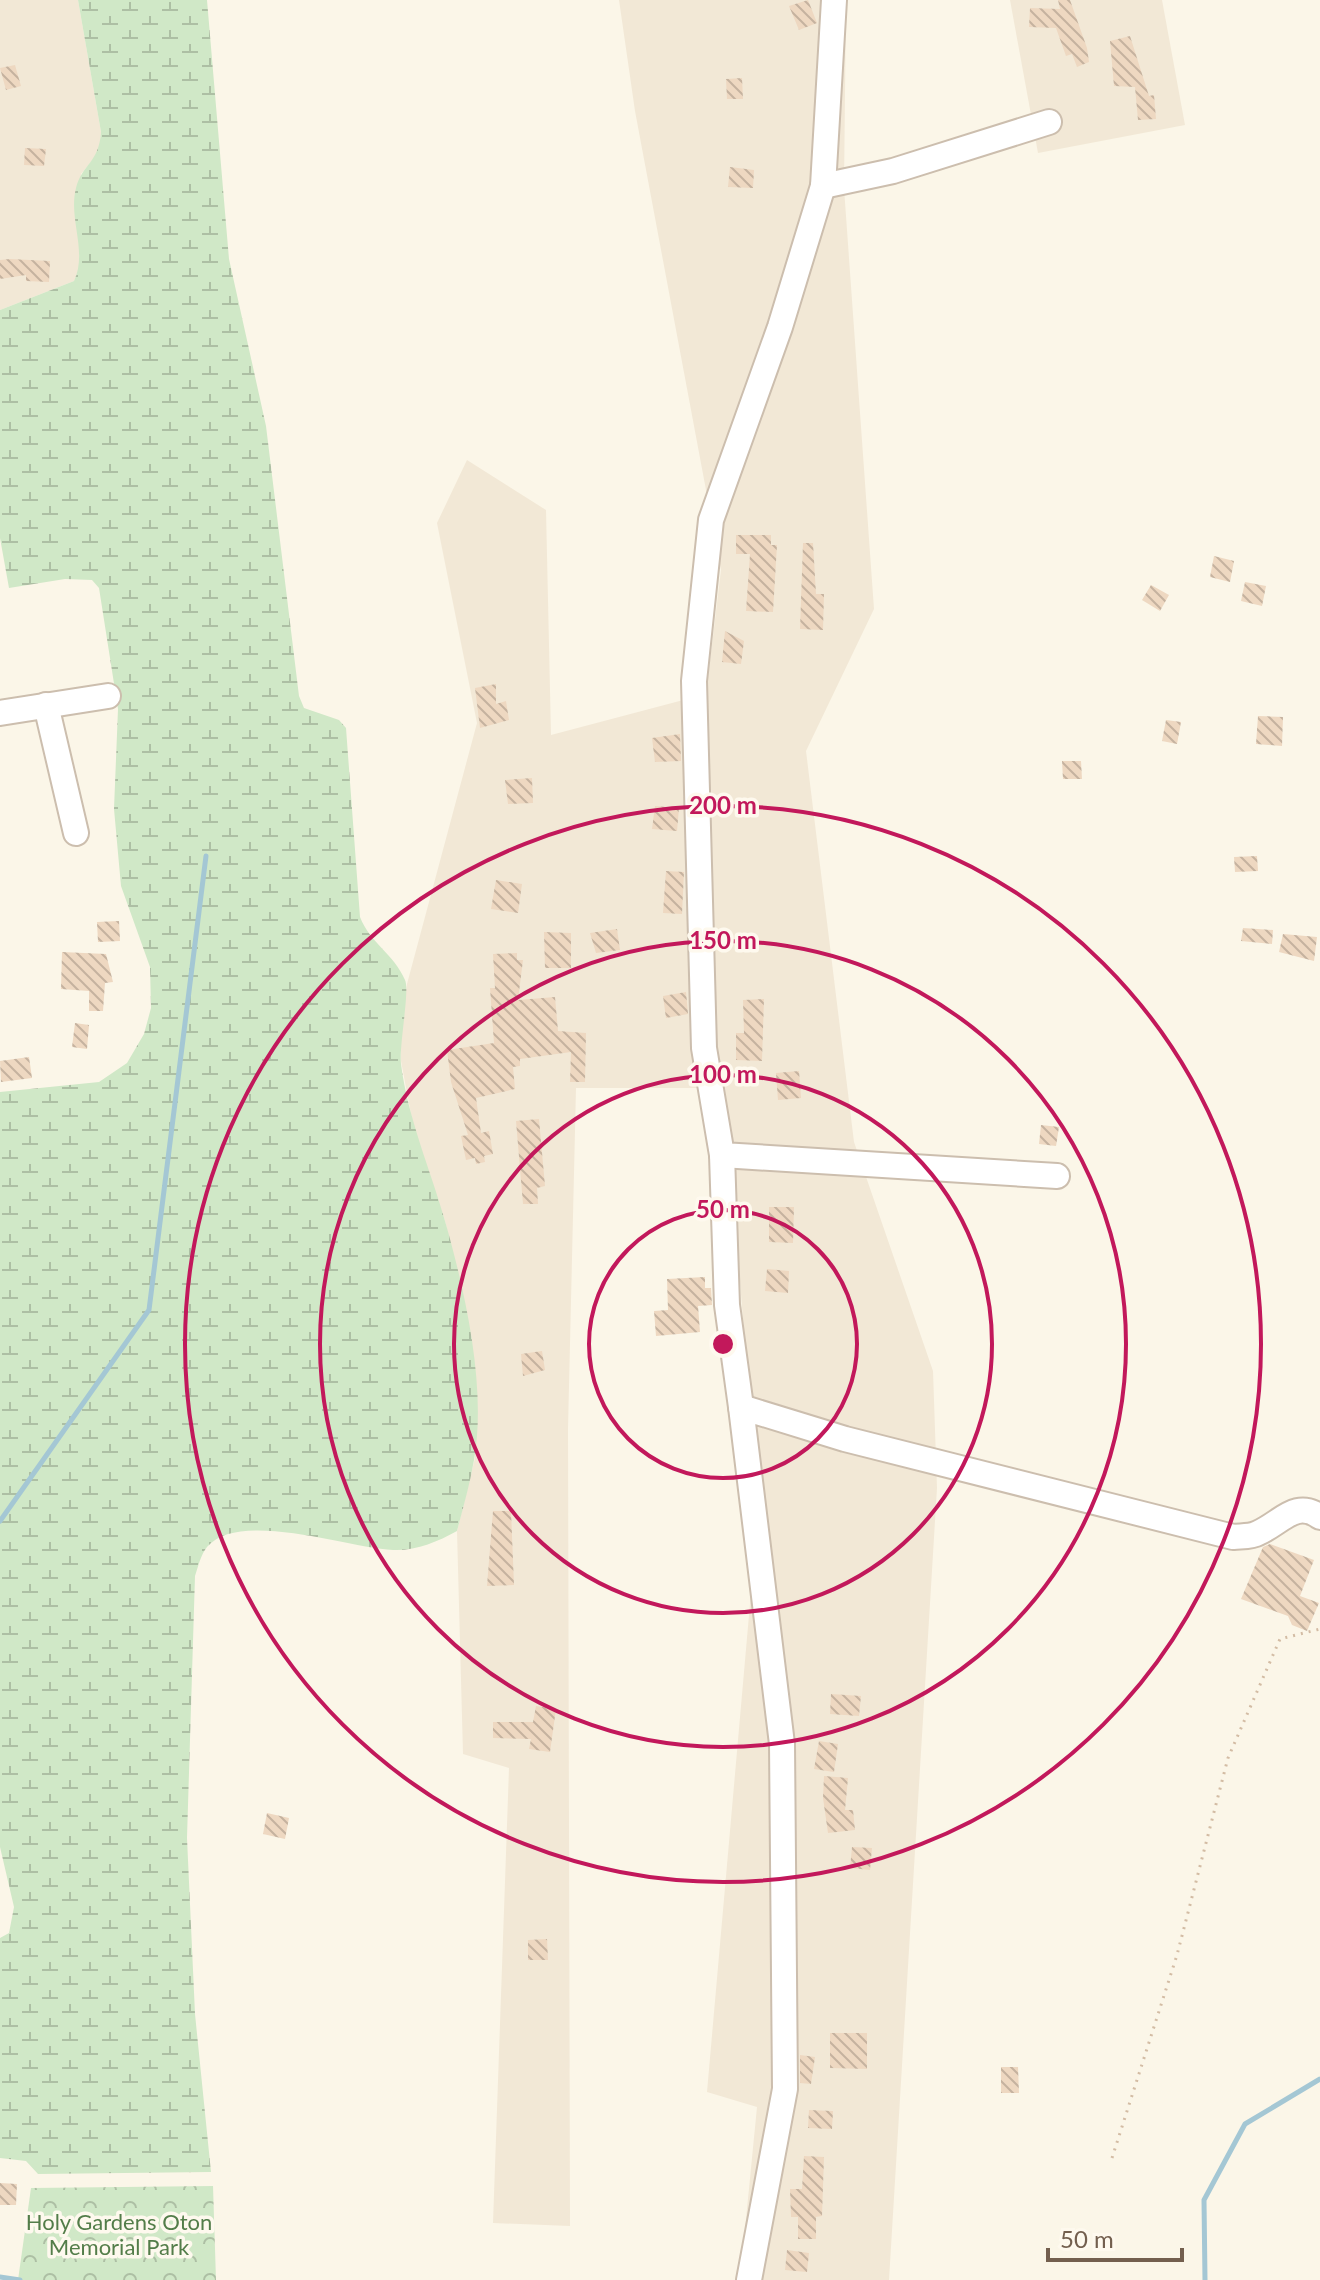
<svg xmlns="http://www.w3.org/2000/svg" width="1320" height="2280" font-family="Lato,sans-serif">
<defs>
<pattern id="wetland-marsh" width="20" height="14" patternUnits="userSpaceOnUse" patternTransform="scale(2)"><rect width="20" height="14" fill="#d0e8c7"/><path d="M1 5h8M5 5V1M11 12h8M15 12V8" fill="none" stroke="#adbfa4"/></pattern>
<pattern id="park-crowns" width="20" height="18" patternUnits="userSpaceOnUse" patternTransform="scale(2)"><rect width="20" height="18" fill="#d0e8c7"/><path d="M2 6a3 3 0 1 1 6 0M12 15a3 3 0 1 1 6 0" fill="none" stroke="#adbfa4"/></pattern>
<pattern id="building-back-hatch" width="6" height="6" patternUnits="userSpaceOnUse" patternTransform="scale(2)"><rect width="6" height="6" fill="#eed8c1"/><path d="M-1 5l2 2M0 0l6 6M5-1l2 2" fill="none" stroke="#c5b29f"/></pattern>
</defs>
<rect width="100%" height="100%" fill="#fbf6e8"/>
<g fill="#f2e8d6">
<path d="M0 0H78L101 132 100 151 81 174 79 270 74 281 0 310Z"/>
<path d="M619 0H846L844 188 874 609 806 751 854 1142 933 1371 937 1488 889 2280H740L757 2107 707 2092 758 1513 725 1088H576L568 1429 570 2226 493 2223 509 1768 463 1754 457 1531 475 1458 476 1385 464 1303 445 1221 414 1130 401 1061V1020L407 984 477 723 437 523 467 460 546 510 551 735 706 694 721 570 635 111Z"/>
<path d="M1010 0H1162L1185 125 1038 153Z"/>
</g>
<path fill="url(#wetland-marsh)" d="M78 0H207L229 259 266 426 299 696 304 708 339 720 346 728 360 917C370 943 394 954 405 980 410 990 399 1045 401 1064 408 1119 430 1168 445 1221 465 1291 487 1388 474 1460 470 1484 463 1508 457 1531 437 1542 416 1551 393 1550 349 1548 238 1509 207 1547 201 1554 198 1567 195 1576L187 1838 195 2014 211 2172 38 2174 26 2161 0 2158V1938L9 1933 14 1907 0 1847V1092L99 1082 127 1063 144 1034 151 1008 150 967 121 886 114 809 118 709 99 588 92 580 65 579 9 588 0 538V310L74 281C88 251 68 219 76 188 82 164 99 163 101 132Z"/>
<path fill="url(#park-crowns)" d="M213 2186 216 2280H18L31 2188Z"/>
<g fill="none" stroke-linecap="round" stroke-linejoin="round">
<g stroke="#a4c7d4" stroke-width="5">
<path d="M0 1521 149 1310 206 856"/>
<path d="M0 2277 20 2280"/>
<path d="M1205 2280 1204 2200 1245 2124 1320 2079"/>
</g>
</g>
<g fill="url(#building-back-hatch)">
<path d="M808 0 817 23 799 30 789 6Z"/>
<path d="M1058 0H1070L1087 48 1089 62 1077 67 1072 54 1066 56 1056 28 1029 27 1030 8 1060 9Z"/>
<path d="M1130 36 1149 96 1154 95 1156 119 1138 120 1135 87 1114 86 1110 41Z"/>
<path d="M15 65 21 86 6 90 0 68Z"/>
<path d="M742 78 743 99H727L726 79Z"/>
<path d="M25 148 46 149 44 166 24 165Z"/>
<path d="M730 167 754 170 753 188 728 187Z"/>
<path d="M10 259 50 261 49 282 26 281V275L0 279V260Z"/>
<path d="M736 535H771V545H777L773 612 746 611 750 554H736Z"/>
<path d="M803 543H813L816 594H824L823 630 800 629Z"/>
<path d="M1214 556 1234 561 1230 582 1210 577Z"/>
<path d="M1245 582 1266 586 1262 606 1241 601Z"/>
<path d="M1151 585 1169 595 1160 611 1142 600Z"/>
<path d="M725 631 744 641 741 664 722 662Z"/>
<path d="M496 684V704L506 701 509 720 480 728 475 688Z"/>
<path d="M1258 716 1283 717 1282 746 1256 744Z"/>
<path d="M1166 720 1181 722 1177 744 1162 741Z"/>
<path d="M680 734 681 761 655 762 652 738Z"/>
<path d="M1062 761H1081L1082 779H1063Z"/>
<path d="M532 778 533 803 508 804 505 780Z"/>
<path d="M655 806 679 808 677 831 652 829Z"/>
<path d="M1257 856 1258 871 1235 872 1234 857Z"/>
<path d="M666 871 684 872 682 914 663 913Z"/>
<path d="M496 880 522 884 518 913 491 909Z"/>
<path d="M119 921 120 941 98 942 97 922Z"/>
<path d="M1243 928 1273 930 1272 944 1241 941Z"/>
<path d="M617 929 620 950 596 953 590 933Z"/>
<path d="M544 932 571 933V968H545Z"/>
<path d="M1283 934 1317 937 1314 961 1279 952Z"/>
<path d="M62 952 106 954 113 982 105 983 103 1011H89V991L61 989Z"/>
<path d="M517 953V960H523L518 1000 555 997 558 1031 586 1033 585 1082H570L571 1052 520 1059V1066L513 1067 515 1089 476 1098 481 1133 489 1131 493 1154 484 1156 485 1162 476 1164 475 1158 466 1160 461 1136 468 1135 451 1082 447 1050 494 1043 490 988H495L493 954Z"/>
<path d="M686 992 688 1014 666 1018 663 996Z"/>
<path d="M764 999 762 1061 736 1060V1033H744L743 1000Z"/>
<path d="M75 1023 89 1025 87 1049 72 1047Z"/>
<path d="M29 1057 32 1078 1 1082 0 1061Z"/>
<path d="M799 1071 801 1098 778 1100 776 1073Z"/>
<path d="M539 1119 545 1186 537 1188 538 1204H523L516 1121Z"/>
<path d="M1041 1125 1059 1127 1056 1146 1039 1144Z"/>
<path d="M769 1207H794L793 1243 769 1242Z"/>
<path d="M767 1269 789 1271 788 1293 765 1291Z"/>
<path d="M705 1277V1288H711L712 1305 698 1306 700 1332 656 1336 654 1311 668 1310 667 1279Z"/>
<path d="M542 1351 545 1370 523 1376 521 1354Z"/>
<path d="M493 1511H511L514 1585 487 1586Z"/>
<path d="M1270 1544 1314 1560 1300 1596 1319 1603 1307 1631 1292 1625 1288 1616 1241 1599 1263 1547Z"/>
<path d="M831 1694 861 1696 859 1716 830 1714Z"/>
<path d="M536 1706 556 1709 550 1752 529 1749 531 1739 493 1738V1722H533Z"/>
<path d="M819 1741 838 1744 834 1772 814 1769Z"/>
<path d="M824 1776 848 1778 845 1810H853L855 1830 828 1833 823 1798Z"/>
<path d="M267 1813 289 1818 285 1839 263 1834Z"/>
<path d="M852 1847 872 1848 870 1870 850 1868Z"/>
<path d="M547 1939 548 1960H528V1940Z"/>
<path d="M830 2033H867V2069L830 2068Z"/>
<path d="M800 2055 815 2057 811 2084 800 2083Z"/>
<path d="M1001 2067H1018L1019 2093H1001Z"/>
<path d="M809 2110 833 2111 832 2129 808 2128Z"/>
<path d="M804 2156 824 2157 822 2216 816 2217V2239H798V2217H791L790 2189H802Z"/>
<path d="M0 2183 17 2184 16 2205H0Z"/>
<path d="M787 2250 809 2253 807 2272 785 2270Z"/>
</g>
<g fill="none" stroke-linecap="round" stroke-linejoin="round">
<g stroke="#ccbeae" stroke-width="28">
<g id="minor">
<path d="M834 0 823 186 780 327 711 520 694 681 704 1048 722 1155 1057 1176"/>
<path d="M823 186 893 171 1049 122"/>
<path d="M46 705 76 833"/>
<path d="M0 713 108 696"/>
<path d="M722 1155 727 1305 741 1407"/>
<path d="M749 2280 785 2089 782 1744 741 1407 845 1439 1233 1537C1241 1536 1251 1537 1258 1533 1281 1523 1296 1499 1320 1517"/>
</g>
</g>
<path stroke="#d3bca4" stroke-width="3" stroke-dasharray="2 6" stroke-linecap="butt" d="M1112 2158 1177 1955 1228 1758 1280 1639 1320 1629"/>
<use href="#minor" stroke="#fff" stroke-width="24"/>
</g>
<g fill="none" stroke="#c2185b" stroke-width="4">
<circle cx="723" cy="1344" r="134"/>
<circle cx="723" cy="1344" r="269"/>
<circle cx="723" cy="1344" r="403"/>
<circle cx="723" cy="1344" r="538"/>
</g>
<g text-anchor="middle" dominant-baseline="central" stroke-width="7" stroke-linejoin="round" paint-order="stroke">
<g font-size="22" fill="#537d49" stroke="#fef9ee">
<text x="119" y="2221">Holy Gardens Oton<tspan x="119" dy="25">Memorial Park</tspan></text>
</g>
</g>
<circle cx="723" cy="1344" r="12" fill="#c2185b" stroke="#fef9ee" stroke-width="4"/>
<g font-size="24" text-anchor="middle" font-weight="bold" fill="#c2185b" stroke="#fef9ee" stroke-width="7" stroke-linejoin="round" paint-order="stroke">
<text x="723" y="814">200 m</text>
<text x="723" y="949">150 m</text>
<text x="723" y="1083">100 m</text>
<text x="723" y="1218">50 m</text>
</g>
<path d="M1048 2248v12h134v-12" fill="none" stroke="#735f4e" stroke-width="4"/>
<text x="1060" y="2248" font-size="24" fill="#735f4e" stroke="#fef9ee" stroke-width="6" paint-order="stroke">50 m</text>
</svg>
